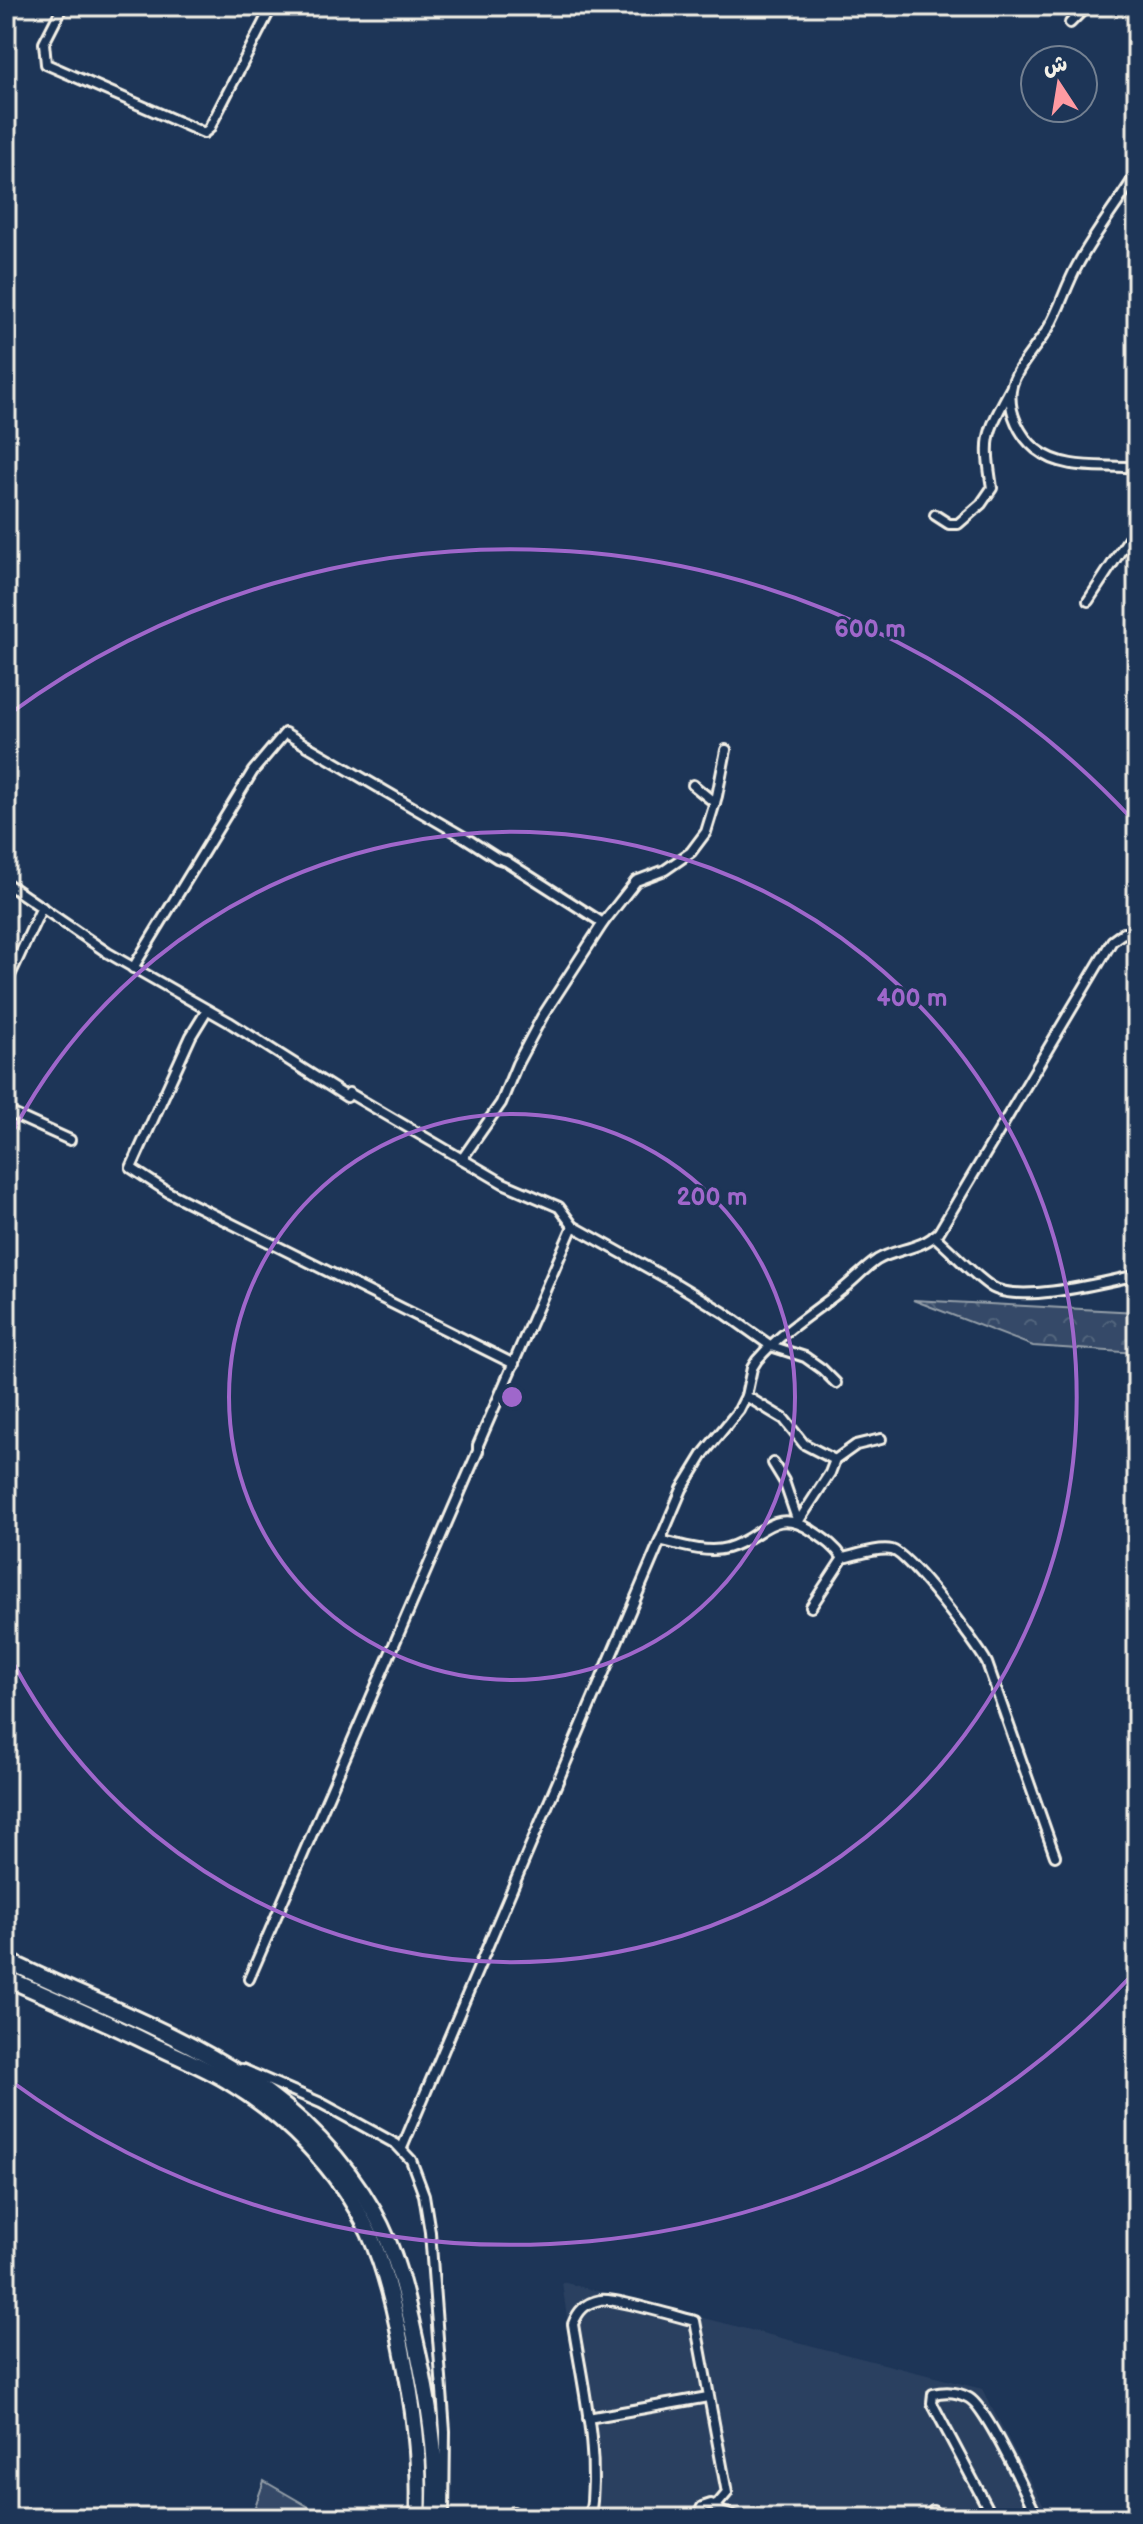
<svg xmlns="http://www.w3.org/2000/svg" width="1143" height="2524" font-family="'Balsamiq Sans','Playpen Sans Arabic',sans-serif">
<defs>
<pattern id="forest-crowns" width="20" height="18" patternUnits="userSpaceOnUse" patternTransform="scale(2)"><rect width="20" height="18" fill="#354a67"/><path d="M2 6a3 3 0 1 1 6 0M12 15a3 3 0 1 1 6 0" fill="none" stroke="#53657d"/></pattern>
</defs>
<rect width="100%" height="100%" fill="#1d3557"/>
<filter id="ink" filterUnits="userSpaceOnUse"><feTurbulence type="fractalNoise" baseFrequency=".0125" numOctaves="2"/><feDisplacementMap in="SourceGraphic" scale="16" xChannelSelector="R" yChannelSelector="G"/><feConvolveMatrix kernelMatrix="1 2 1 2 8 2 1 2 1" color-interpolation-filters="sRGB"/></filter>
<g filter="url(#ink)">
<path fill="#2a4060" d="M562 2282 982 2389 1050 2518H526L529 2512 579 2517 588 2506 589 2476Z"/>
<g fill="url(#forest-crowns)" stroke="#949ea8" stroke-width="2">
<path d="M913 1300 1137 1312V1353L1033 1346Z"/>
<path d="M264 2481 328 2518H251Z"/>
</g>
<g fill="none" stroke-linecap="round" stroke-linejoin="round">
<g stroke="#f4f1e8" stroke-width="14">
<g id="minor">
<path d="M63 6 44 43 46 64 204 133 209 129 272 6"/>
<path d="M1070 23 1084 9 1137 7"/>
<path d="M1137 173C1118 204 1094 234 1077 266 1066 286 1060 308 1049 327 1039 344 1013 371 1011 390 1008 412 1020 436 1036 449 1065 472 1104 464 1137 468"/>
<path d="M935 515 949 524H958L981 504 992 488C984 437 986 435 1010 390"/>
<path d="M1088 601 1137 526"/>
<path d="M693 785 715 803"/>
<path d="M6 883 108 953 229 1022 347 1097"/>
<path d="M133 968 253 771 285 733 464 837 497 858 506 861 603 923"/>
<path d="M6 984 42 907"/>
<path d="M207 1010 191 1036 131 1168 168 1192 514 1364"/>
<path d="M349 1093 503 1183 559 1207 573 1226 675 1283 723 1312 771 1346 805 1357 822 1369 836 1383"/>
<path d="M6 1111 70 1140"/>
<path d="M462 1159 501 1103 517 1064 542 1017 603 923 636 881 665 870 691 852 706 832 717 796 726 750"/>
<path d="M934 1236C953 1252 970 1272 990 1286 1017 1305 1105 1282 1137 1275"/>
<path d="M746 1396 784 1419 804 1444 835 1460"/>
<path d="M773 1463 784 1481 798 1522"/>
<path d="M798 1522 830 1473 835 1460 856 1445 881 1439"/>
<path d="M660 1540C680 1545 707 1554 727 1548 763 1538 772 1506 811 1530 824 1539 834 1545 843 1558"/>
<path d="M811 1607 843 1558C857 1555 878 1547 892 1550 909 1554 977 1644 987 1663L1055 1856"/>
<path d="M249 1979 478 1451V1445L573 1226"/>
<path d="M242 2069 321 2103 396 2144 411 2160 424 2195 430 2232 445 2431 444 2518"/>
<path d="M402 2148 682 1489 704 1453 739 1410 746 1396 752 1368 757 1360C782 1331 815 1312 844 1288 855 1279 865 1268 877 1260 897 1248 921 1250 939 1232L1112 941 1123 933 1137 935"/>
<path d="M588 2418 708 2397"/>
<path d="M721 2512 741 2518"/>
<path d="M511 2518 513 2512"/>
<path d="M590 2518C600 2454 583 2388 573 2324 578 2311 585 2303 600 2300 611 2297 679 2317 695 2321L727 2493 716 2506"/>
<path d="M668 2518 681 2516 697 2518"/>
<path d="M697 2518 702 2507 711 2504 719 2509 722 2518"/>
<path d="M929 2518 933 2511 937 2518"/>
<path d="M993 2518 932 2403 933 2394C945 2391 957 2391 969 2398 987 2408 1026 2495 1038 2518"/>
</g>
</g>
<g stroke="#f4f1e8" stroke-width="20">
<g id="trunk">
<path d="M6 1960C148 2029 290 2066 374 2212 396 2251 406 2295 415 2338 428 2397 439 2457 434 2518"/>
<path d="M6 1978C54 1999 102 2020 149 2043 175 2055 202 2066 226 2080 286 2116 339 2169 369 2233 385 2268 394 2306 401 2344 413 2402 421 2458 418 2518"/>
</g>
</g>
<use href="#minor" stroke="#1d3557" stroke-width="8"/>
<use href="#trunk" stroke="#1d3557" stroke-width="14"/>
</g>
</g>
<g fill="none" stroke="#9f67cb" stroke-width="4">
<circle cx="512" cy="1397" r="283"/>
<path d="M6 1145A565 565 0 1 1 6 1649"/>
<path d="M1132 1975A848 848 0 0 1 8 2079M8 715A848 848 0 0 1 1132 819"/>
</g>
<circle cx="512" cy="1397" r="12" fill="#9f67cb" stroke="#1d3557" stroke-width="4"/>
<g font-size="24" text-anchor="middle" font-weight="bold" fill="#9f67cb" stroke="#1d3557" stroke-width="6" stroke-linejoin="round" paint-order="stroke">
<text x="870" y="637">600 m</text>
<text x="912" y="1006">400 m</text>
<text x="712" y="1205">200 m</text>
</g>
<rect width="1143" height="2524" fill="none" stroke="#1d3557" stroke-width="32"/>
<rect x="16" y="16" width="1111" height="2492" fill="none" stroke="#f4f1e8" stroke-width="3" filter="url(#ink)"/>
<g transform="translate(1059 84) rotate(348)"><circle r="38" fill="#1d3557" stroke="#738091" stroke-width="2"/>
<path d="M0-6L14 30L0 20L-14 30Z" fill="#ff9aa2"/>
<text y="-12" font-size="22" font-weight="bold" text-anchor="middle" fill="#f4f1e8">ش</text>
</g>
</svg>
